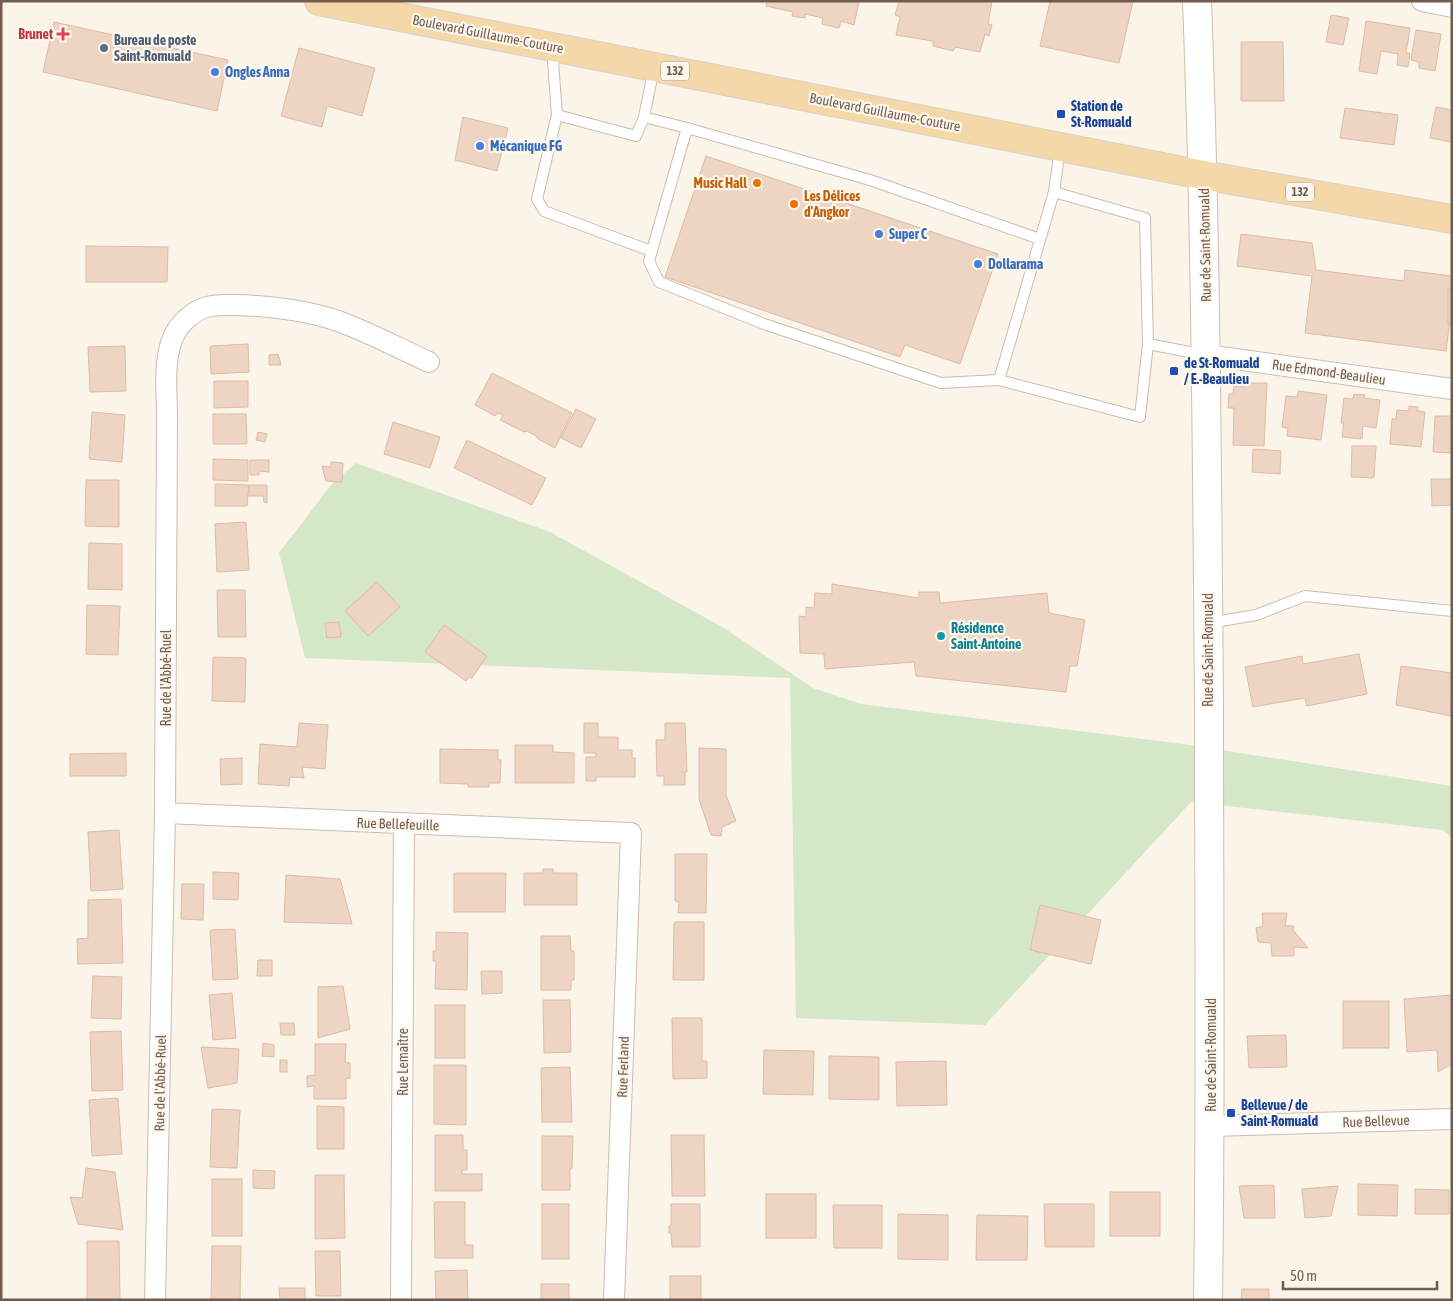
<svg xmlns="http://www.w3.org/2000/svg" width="1453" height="1301" font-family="'Asap Condensed',sans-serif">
<rect width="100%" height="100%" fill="#fbf4e9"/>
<path fill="#d4e8c8" d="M356 463 550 532 724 628 813 688 861 704 1183 744 1452 786V838L1443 830 1191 802 985 1025 796 1018 790 678 305 658 279 553 331 485Z"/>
<g fill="#eed4c2" stroke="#e0bba4">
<path d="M767 1H859L854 25 841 21 839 28 822 24 823 18 805 14V18L792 16 793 12 766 6Z"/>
<path d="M899 1H992L988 24 992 25 989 36 985 34 980 52 955 47 953 51 933 46V41L896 35 900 17 895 15Z"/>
<path d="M1050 1H1133L1119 63 1040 46Z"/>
<path d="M1331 15 1349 18 1343 45 1326 42Z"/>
<path d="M1366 21 1410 28 1406 53H1410L1408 67 1397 65 1398 54 1381 51 1377 74 1359 71Z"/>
<path d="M54 22 228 60 217 111 43 72Z"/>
<path d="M1416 30 1441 34 1435 71 1419 68V62L1411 60Z"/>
<path d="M1241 42H1283L1284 101H1241Z"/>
<path d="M299 48 375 68 362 116 327 106 322 127 281 116Z"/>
<path d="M1436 107 1452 110V142L1430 138Z"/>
<path d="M1345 108 1398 115 1394 145 1340 138Z"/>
<path d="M463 117 508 128 497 171 455 160Z"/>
<path d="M706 156 998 254 960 364 905 345 900 357 665 277Z"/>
<path d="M1241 234 1312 243 1316 270 1404 281 1405 270 1452 276V305L1446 351 1305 333 1312 276 1237 266Z"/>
<path d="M86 246 168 247 167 282H86Z"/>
<rect x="1448" y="289" width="4" height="34"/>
<path d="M248 344 249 372 211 374 210 346Z"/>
<path d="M125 346 126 391 90 392 88 347Z"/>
<path d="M278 354 281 365H269V355Z"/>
<path d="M492 373 572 413 555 448 538 439 536 436 527 431 524 432 500 420 503 415 497 413 495 416 475 405Z"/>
<path d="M214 381H248V407L214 408Z"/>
<path d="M1246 383H1267L1264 446 1233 445 1234 408H1228L1229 394H1233L1234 386 1246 387Z"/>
<path d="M1298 391 1327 395 1321 440 1287 436 1288 428 1282 427 1286 396 1297 397Z"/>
<path d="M1354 394 1365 395 1364 398 1380 400 1376 428 1363 426 1362 439 1342 437 1344 423H1341L1344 398 1353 399Z"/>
<path d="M1409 406 1418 407 1417 411 1425 412 1421 447 1390 444 1392 419H1396L1397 410 1409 411Z"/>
<path d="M576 409 596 419 581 448 561 438Z"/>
<path d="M92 412 125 415 122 462 89 459Z"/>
<path d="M213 414H246L247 444H213Z"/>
<path d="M1435 416H1452V453L1433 452Z"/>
<path d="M393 422 440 437 430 468 384 454Z"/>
<path d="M258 432 267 434 265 442 256 440Z"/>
<path d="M467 440 546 478 532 505 454 468Z"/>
<path d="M1352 446H1376L1374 478 1351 477Z"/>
<path d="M1253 449 1281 451 1280 474 1252 472Z"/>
<path d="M213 459 248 460V481L213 480Z"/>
<path d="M250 460H269V472L259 471V475H250Z"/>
<path d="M331 462 343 463 342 482 326 481 322 466 331 467Z"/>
<path d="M1431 479H1452V505L1432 506Z"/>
<path d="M86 480H119V527L85 526Z"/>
<path d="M215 484 249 485 247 506H215Z"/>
<path d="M249 485H267V503L264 502 263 496H249Z"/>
<path d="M246 522 249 570 217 572 215 524Z"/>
<path d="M89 543 122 544V590L88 589Z"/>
<path d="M377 582 400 607 368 636 345 611Z"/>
<path d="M832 584 919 598V592H939L940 603 1047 593 1049 613 1085 620 1077 666H1070L1066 692 916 676 914 662 825 669 824 654 800 653 799 616 806 617V607L814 608 815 593 832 594Z"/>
<path d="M217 590H245L246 637H218Z"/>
<path d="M87 605 120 606 118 655 86 654Z"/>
<path d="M339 622 341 637 327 638 325 623Z"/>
<path d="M444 625 487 656 472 678 469 677 466 681 425 652Z"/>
<path d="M1359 654 1367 694 1307 706 1305 698 1253 707 1245 667 1302 656 1303 664Z"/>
<path d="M213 657 246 658 245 702 212 701Z"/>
<path d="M1401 666 1452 673 1451 716 1396 705Z"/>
<path d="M299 723 328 725 325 769 302 767 304 778 290 777 289 786 258 784 260 744 297 747Z"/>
<path d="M584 723H598V737H618V750H632V758H635V777H596V781H586V757H596V753H584Z"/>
<path d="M665 723H685L687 772H685V785H664V776H657L656 740H665Z"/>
<path d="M515 745H553V752L574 753V783H515Z"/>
<path d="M699 748 726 749V795L736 821 722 827 721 836 711 835 699 799Z"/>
<path d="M440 749 498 750V760H501L500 783H489V787H468V784L440 783Z"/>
<path d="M126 753V776H70V754Z"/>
<path d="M242 758V784L221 785 220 759Z"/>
<path d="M119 830 123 889 91 891 88 832Z"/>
<path d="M675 854H707L706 913H678L679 902 675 901Z"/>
<path d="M543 869H553V873H577V905H524V873H543Z"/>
<path d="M213 872 239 873 238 900 213 899Z"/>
<path d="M454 873H506L505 912H454Z"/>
<path d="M286 875 340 879 352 924 284 922Z"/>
<path d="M182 884H204L203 920 181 919Z"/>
<path d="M121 899 123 963 78 964 77 939 88 938V900Z"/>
<path d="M1040 905 1101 920 1091 964 1030 950Z"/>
<path d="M1262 913H1287L1285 926H1294L1293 930 1308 948 1294 947V956H1272L1271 943 1258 942 1256 928 1263 926Z"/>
<path d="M674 922H704V980H673Z"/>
<path d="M235 929 238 979 213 980 210 930Z"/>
<path d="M436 932 468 933 467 990 435 989 436 961H433V951H436Z"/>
<path d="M541 936H570L571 951H574V980H571V990H541Z"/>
<path d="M258 960H272V976H257Z"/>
<path d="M481 971H502V993L482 994Z"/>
<path d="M93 976 122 977 121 1019 91 1018Z"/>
<path d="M343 986 350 1029 318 1038V987Z"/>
<path d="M232 993 236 1038 213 1040 209 995Z"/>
<path d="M1452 995V1064L1438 1072 1437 1050 1407 1052 1404 999Z"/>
<path d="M543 1000H570L571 1052 544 1053Z"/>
<rect x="1343" y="1001" width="46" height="47"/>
<rect x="435" y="1005" width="30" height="53"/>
<path d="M672 1018H702V1061H707V1078L673 1079Z"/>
<path d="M280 1023H294L295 1035H281Z"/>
<path d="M121 1031 123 1090 92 1091 90 1032Z"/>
<path d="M1286 1035 1287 1067 1249 1068 1247 1036Z"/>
<path d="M263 1043 274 1045V1057L262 1056Z"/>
<path d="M315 1044H346L345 1062 350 1063V1079L346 1078V1099H314V1086L307 1087V1076L315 1075Z"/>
<path d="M201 1047 239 1049 237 1083 208 1088Z"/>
<path d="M764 1050 814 1051 813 1095 763 1094Z"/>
<path d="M829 1056 879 1057V1100L829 1099Z"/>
<rect x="280" y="1060" width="7" height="12"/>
<path d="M946 1061 947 1105 897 1106 896 1062Z"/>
<path d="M434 1065H466V1125L434 1124Z"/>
<path d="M570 1067 572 1122H542L541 1068Z"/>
<path d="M118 1098 122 1154 92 1156 89 1100Z"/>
<path d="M317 1106 344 1107V1149H317Z"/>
<path d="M212 1109 240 1110 237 1168 210 1167Z"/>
<path d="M435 1135H463V1150H467V1170H462V1174H482V1191H435Z"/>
<path d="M671 1135H704L705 1196H672Z"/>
<path d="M542 1136H573L572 1168 570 1169V1190H542Z"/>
<path d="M86 1168 115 1172 123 1230 78 1224 70 1197 82 1198Z"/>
<path d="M253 1170 275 1171 274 1189 253 1188Z"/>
<path d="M315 1175H344L345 1238 315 1239Z"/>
<rect x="212" y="1179" width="30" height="57"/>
<path d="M1358 1184 1398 1185 1397 1216 1358 1215Z"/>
<path d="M1274 1185 1275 1218H1244L1239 1186Z"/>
<path d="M1338 1186 1331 1216 1305 1218 1302 1189Z"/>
<path d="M1415 1189 1449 1190V1214H1415Z"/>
<rect x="1110" y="1192" width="50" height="44"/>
<rect x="766" y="1194" width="50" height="44"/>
<path d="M434 1202H465V1245H473V1258H435Z"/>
<rect x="542" y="1204" width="27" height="55"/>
<path d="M671 1204H700V1247H672L671 1233H669V1226L671 1225Z"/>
<path d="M1044 1204H1094V1247H1045Z"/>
<path d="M833 1205H882V1248H834Z"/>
<path d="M898 1214 948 1215V1260L898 1259Z"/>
<path d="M977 1215 1028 1216 1027 1260H976Z"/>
<path d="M87 1241H119L120 1300H87Z"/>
<path d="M212 1246H241L240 1300H211Z"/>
<path d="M315 1251H340L341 1296H316Z"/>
<path d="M467 1270 468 1300H436L435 1271Z"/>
<rect x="670" y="1276" width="31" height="24"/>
<rect x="541" y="1284" width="28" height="16"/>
<path d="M279 1288H305V1300H280Z"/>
<path d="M1242 1289H1269V1300H1241Z"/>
</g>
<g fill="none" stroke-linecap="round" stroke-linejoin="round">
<g stroke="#ccbcaf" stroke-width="12">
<g id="lane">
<path d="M552 48 557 115 636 136 644 117"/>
<path d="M654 68 644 117 687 128"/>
<path d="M557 115 537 199 544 211 651 251"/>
<path d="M1060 148 1054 192 1145 218 1148 344 1205 355"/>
<path d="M1054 192 999 380 1140 417 1148 344"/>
<path d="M999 380 941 383 764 324 659 282 649 261 687 128 870 180 1040 239"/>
<path d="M1209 623 1256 615 1305 596 1452 611"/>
</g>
</g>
<g stroke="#ccbcaf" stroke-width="22">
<g id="street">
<path d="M1422 1 1452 7"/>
<path d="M1206 355 1452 389"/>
<path d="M165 813 631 833 614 1300"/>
<path d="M1211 1126 1452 1119"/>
<path d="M155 1300 165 813 167 416C167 389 162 354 177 330 183 320 196 310 207 307 216 304 227 305 237 305 270 306 304 310 335 320 367 331 398 348 429 362"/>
<path d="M401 1300 404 824"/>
</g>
</g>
<g stroke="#cfbdad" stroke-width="30">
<path id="secondary" d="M1197 1C1206 236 1207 471 1209 706 1209 904 1211 1102 1208 1300"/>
</g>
<g stroke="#d8d1cd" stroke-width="30">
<path id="primary" d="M319 1 1203 175 1452 219"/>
</g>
<use href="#lane" stroke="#fff" stroke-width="10"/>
<use href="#street" stroke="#fff" stroke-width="20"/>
<use href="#secondary" stroke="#fff" stroke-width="28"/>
<use href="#primary" stroke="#f4d8a7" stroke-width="28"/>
</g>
<path fill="#e0444e" stroke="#fef8ef" stroke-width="2" d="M60.5 26.5h5v5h5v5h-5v5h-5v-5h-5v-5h5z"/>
<circle fill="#5c6f8a" stroke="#fef8ef" stroke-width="2" cx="104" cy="48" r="5"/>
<g fill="#3f7fe0" stroke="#fef8ef" stroke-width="2">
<circle cx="215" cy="72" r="5"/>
<circle cx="480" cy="146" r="5"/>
<circle cx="879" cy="234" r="5"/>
<circle cx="978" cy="264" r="5"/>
</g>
<g fill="#1a4fb4" stroke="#fef8ef" stroke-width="2">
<rect x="1056" y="109" width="10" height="10" rx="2.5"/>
<rect x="1169" y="366" width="10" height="10" rx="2.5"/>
<rect x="1226" y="1108" width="10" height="10" rx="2.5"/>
</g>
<g fill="#e8710a" stroke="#fef8ef" stroke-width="2">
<circle cx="757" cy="183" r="5"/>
<circle cx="794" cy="204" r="5"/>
</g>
<circle fill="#0f9aa8" stroke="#fef8ef" stroke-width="2" cx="941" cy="636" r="5"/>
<g text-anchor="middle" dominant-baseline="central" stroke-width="4.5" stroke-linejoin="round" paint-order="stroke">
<g fill="#fef8ef" stroke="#9d8b7e" stroke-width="1">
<rect x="661" y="61.5" width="28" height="19" rx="4"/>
<rect x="1286" y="182.5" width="28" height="19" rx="4"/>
</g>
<g font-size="12" font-weight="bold" fill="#735c4e">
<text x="675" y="71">132</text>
<text x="1300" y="192">132</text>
</g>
<g font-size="14" font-weight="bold" fill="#be3a42" stroke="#fef8ef" text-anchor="end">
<text x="53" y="34">Brunet</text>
</g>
<g font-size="14" fill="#735c4e" stroke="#fef8ef">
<text transform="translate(488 34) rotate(11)">Boulevard Guillaume-Couture</text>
<text transform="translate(885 112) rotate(11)">Boulevard Guillaume-Couture</text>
<text transform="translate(1205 245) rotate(-91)">Rue de Saint-Romuald</text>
<text transform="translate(1329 372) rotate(8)">Rue Edmond-Beaulieu</text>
<text transform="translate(1208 650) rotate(-90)">Rue de Saint-Romuald</text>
<text transform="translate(166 678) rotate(-90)">Rue de l'Abbé-Ruel</text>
<text transform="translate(398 824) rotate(2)">Rue Bellefeuille</text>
<text transform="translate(1211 1055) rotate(-90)">Rue de Saint-Romuald</text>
<text transform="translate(403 1062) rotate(-90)">Rue Lemaître</text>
<text transform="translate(623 1067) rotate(-88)">Rue Ferland</text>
<text transform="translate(160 1083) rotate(-89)">Rue de l'Abbé-Ruel</text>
<text transform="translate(1376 1121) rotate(-2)">Rue Bellevue</text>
</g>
<g font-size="14" font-weight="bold" fill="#4e5e75" stroke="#fef8ef" text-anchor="start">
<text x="114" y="40">Bureau de poste<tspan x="114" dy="16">Saint-Romuald</tspan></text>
</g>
<g font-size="14" font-weight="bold" fill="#366cbe" stroke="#fef8ef" text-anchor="start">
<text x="225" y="72">Ongles Anna</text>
<text x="490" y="146">Mécanique FG</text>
<text x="889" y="234">Super C</text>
<text x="988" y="264">Dollarama</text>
</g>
<g font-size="14" font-weight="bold" fill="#164399" stroke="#fef8ef" text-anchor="start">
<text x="1071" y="106">Station de<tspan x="1071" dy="16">St-Romuald</tspan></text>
<text x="1184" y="363">de St-Romuald<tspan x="1184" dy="16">/ E.-Beaulieu</tspan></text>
<text x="1241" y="1105">Bellevue / de<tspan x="1241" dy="16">Saint-Romuald</tspan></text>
</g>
<g font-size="14" font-weight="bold" fill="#c56008" stroke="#fef8ef" text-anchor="end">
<text x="747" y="183">Music Hall</text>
<text x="804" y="196" text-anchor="start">Les Délices<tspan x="804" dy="16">d'Angkor</tspan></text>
</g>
<g font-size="14" font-weight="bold" fill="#0d838f" stroke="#fef8ef" text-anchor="start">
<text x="951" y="628">Résidence<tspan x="951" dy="16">Saint-Antoine</tspan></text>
</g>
</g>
<rect width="1453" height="1301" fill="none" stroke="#735c4e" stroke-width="5"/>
<path d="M1283 1281v8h154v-8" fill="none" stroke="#735c4e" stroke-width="2.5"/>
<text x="1290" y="1281" font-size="15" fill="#735c4e" stroke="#fef8ef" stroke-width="4" paint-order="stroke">50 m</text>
</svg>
